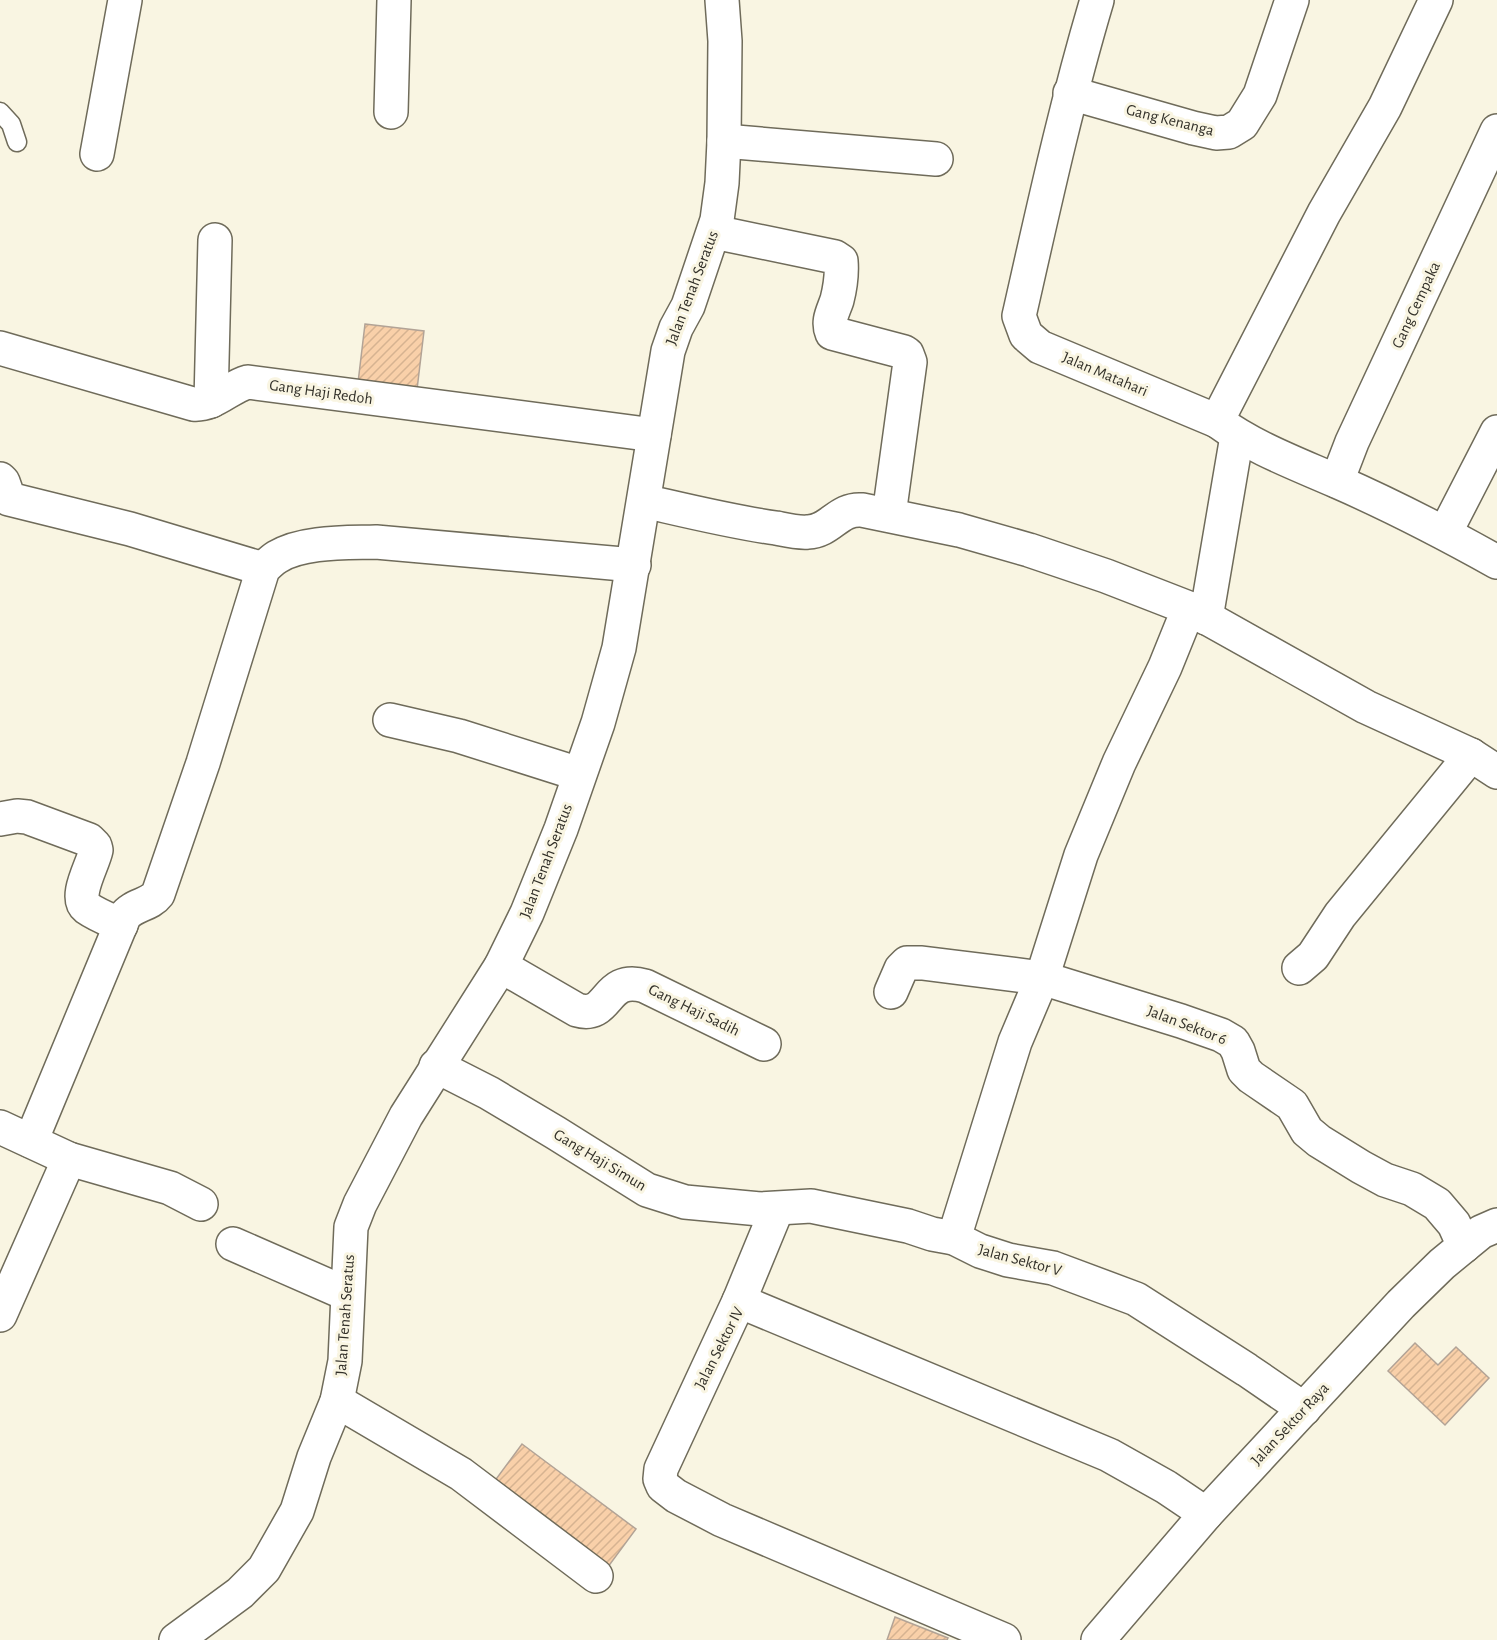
<svg xmlns="http://www.w3.org/2000/svg" width="1497" height="1640" font-family="'Alegreya Sans',sans-serif">
<defs>
<pattern id="building-hatch" width="6" height="6" patternUnits="userSpaceOnUse" patternTransform="scale(1.5)"><rect width="6" height="6" fill="#f9d0a9"/><path d="M-1 1l2-2M0 6l6-6M5 7l2-2" fill="none" stroke="#d6b391"/></pattern>
</defs>
<rect width="100%" height="100%" fill="#f9f5e2"/>
<g fill="url(#building-hatch)" stroke="#b2a396" stroke-width="1.5">
<path d="M365 324 424 331 416 398 357 391Z"/>
<path d="M1415 1343 1438 1365 1456 1347 1489 1378 1445 1425 1388 1371Z"/>
<path d="M522 1444 636 1529 602 1575 488 1490Z"/>
<path d="M895 1617 948 1638 947 1640H887Z"/>
</g>
<g fill="none" stroke-linecap="round" stroke-linejoin="round">
<g stroke="#6f6b5a" stroke-width="21">
<path id="lane" d="M0 112 11 124 17 142"/>
</g>
<g stroke="#6f6b5a" stroke-width="36">
<g id="street">
<path d="M1097 0C1066 104 1043 210 1019 316L1026 335 1040 347 1217 421C1254 448 1295 463 1336 481 1391 505 1445 533 1497 562"/>
<path d="M1070 93 1193 128 1216 133 1229 132 1242 124 1260 95 1292 0"/>
<path d="M391 112 394 0"/>
<path d="M724 141 936 159"/>
<path d="M97 154 125 0"/>
<path d="M714 232 835 257 841 261C842 273 840 288 837 300 833 312 827 321 832 333L904 352 907 354 910 362 889 515"/>
<path d="M0 348 193 404C214 406 229 387 248 382L654 435"/>
<path d="M211 401 215 240"/>
<path d="M1217 421 1324 213 1385 107 1436 0"/>
<path d="M0 479 3 482 9 499 130 529 263 569"/>
<path d="M1337 481 1352 442 1497 131"/>
<path d="M644 501C688 511 732 522 776 528 786 530 798 533 808 532 831 531 838 508 862 510L959 530 1029 550 1106 576 1191 609 1366 707 1471 755 1497 772"/>
<path d="M1445 533 1497 432"/>
<path d="M1206 618 1237 436"/>
<path d="M390 720 459 736 579 774"/>
<path d="M0 819 17 816 27 817 89 840 95 846 96 850C93 865 73 897 87 908 97 915 110 920 121 925"/>
<path d="M501 966 577 1010C611 1020 603 974 645 986L764 1044"/>
<path d="M1299 968 1313 956 1340 915 1471 755"/>
<path d="M891 992 901 969 907 963H922L1042 978 1181 1021 1221 1035 1233 1042 1238 1051 1244 1070 1251 1077 1292 1105 1307 1131 1319 1141 1361 1167 1385 1180 1412 1189 1437 1204 1454 1224 1464 1246"/>
<path d="M436 1066 489 1093 556 1133 647 1190 685 1202 760 1209 811 1206 908 1226 932 1234 954 1238 980 1251 1008 1260 1053 1268 1136 1299 1247 1370 1304 1409"/>
<path d="M0 1127 69 1159 170 1188 201 1204"/>
<path d="M31 1141 124 917C133 904 149 906 158 894L203 763 263 569C267 565 272 560 277 557 303 541 347 543 376 542L634 565"/>
<path d="M777 1209 739 1301 661 1469 660 1479 663 1486 676 1496 722 1520 1004 1640"/>
<path d="M954 1238 1015 1042 1042 978 1081 855 1119 763 1165 667 1182 625 1191 609"/>
<path d="M233 1244 347 1294"/>
<path d="M739 1301 1109 1455 1166 1487 1206 1514"/>
<path d="M0 1315 69 1159"/>
<path d="M337 1401 461 1474 596 1576"/>
<path d="M176 1640 240 1593 264 1569 297 1511 314 1457 337 1401 345 1361 351 1227 360 1204 406 1116 501 966 527 913 561 829 598 723 619 648 668 351 676 328 688 306 717 220 722 183 724 141 725 41 722 0"/>
<path d="M1098 1640 1206 1514 1401 1304 1442 1264 1481 1232 1497 1225"/>
</g>
</g>
<use href="#lane" stroke="#fff" stroke-width="18"/>
<use href="#street" stroke="#fff" stroke-width="33"/>
</g>
<g text-anchor="middle" dominant-baseline="central" stroke-width="6" stroke-linejoin="round" paint-order="stroke">
<g font-size="16" fill="#323029" stroke="#f9f5e2">
<text transform="translate(1170 120) rotate(14)">Gang Kenanga</text>
<text transform="translate(692 288) rotate(-69)">Jalan Tenah Seratus</text>
<text transform="translate(1416 305) rotate(-65)">Gang Cempaka</text>
<text transform="translate(1105 374) rotate(23)">Jalan Matahari</text>
<text transform="translate(321 392) rotate(8)">Gang Haji Redoh</text>
<text transform="translate(546 861) rotate(-69)">Jalan Tenah Seratus</text>
<text transform="translate(694 1010) rotate(26)">Gang Haji Sadih</text>
<text transform="translate(1187 1025) rotate(21)">Jalan Sektor 6</text>
<text transform="translate(600 1160) rotate(31)">Gang Haji Simun</text>
<text transform="translate(1020 1260) rotate(15)">Jalan Sektor V</text>
<text transform="translate(345 1315) rotate(-86)">Jalan Tenah Seratus</text>
<text transform="translate(719 1348) rotate(-63)">Jalan Sektor IV</text>
<text transform="translate(1290 1424) rotate(-47)">Jalan Sektor Raya</text>
</g>
</g>
</svg>
